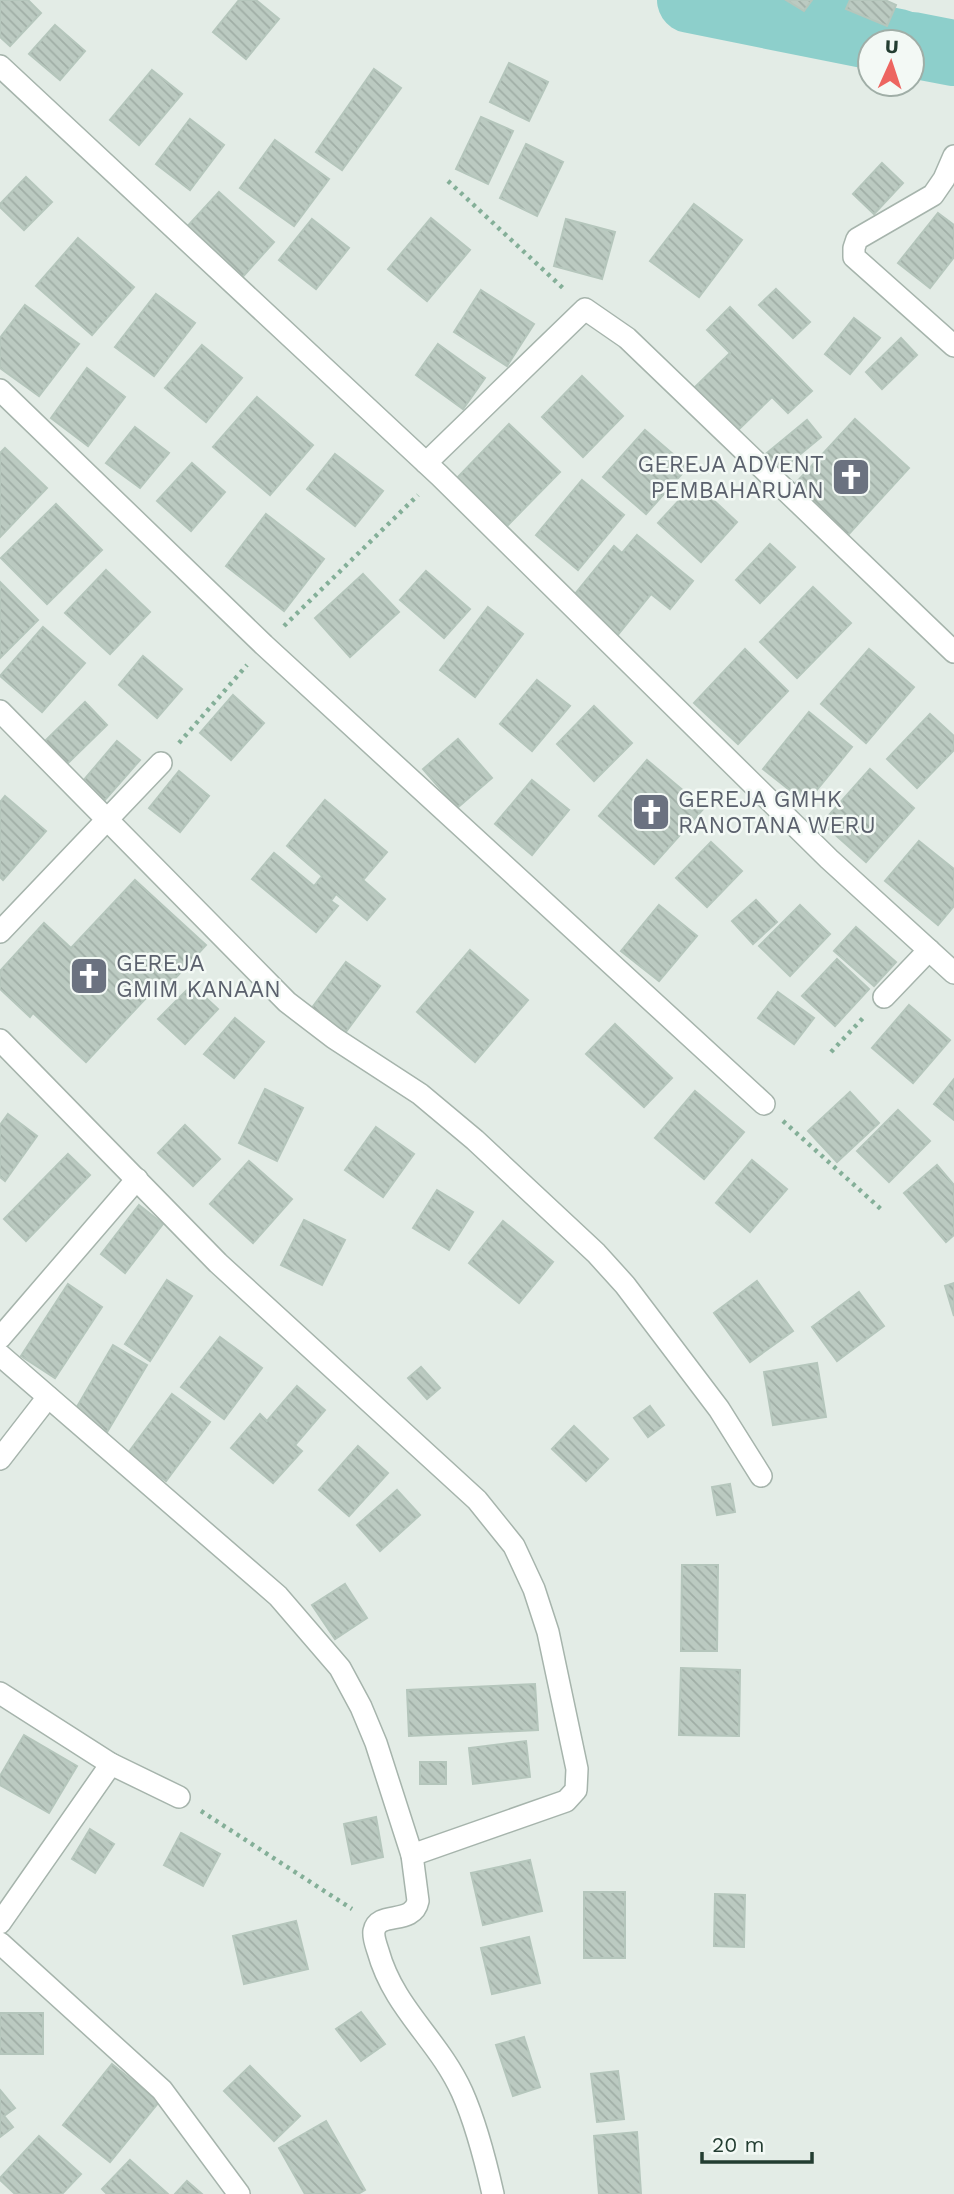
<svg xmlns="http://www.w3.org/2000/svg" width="954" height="2194" font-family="'Work Sans',sans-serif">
<defs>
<pattern id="building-back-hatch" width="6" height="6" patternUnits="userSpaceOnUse" patternTransform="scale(1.75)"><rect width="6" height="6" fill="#bbcac1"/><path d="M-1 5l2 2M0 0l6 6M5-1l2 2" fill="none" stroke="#a0aea6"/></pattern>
</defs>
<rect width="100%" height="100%" fill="#e3ece6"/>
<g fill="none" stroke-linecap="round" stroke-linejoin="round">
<g stroke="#8dcfcb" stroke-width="66">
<path d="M690 0 899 42"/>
<path d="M912 45 954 53"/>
</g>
</g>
<g fill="url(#building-back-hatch)" stroke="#b5c6bc" stroke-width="2">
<path d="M0 0H28L41 13 10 46 0 37Z"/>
<path d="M239 0H256L279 19 246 59 213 32Z"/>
<path d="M786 0H812L804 11Z"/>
<path d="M850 0H885L896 5 887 26 846 9Z"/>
<path d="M55 25 85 51 60 80 29 54Z"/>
<path d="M509 63 548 82 529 121 490 102Z"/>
<path d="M374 69 401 88 342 170 316 152Z"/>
<path d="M152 70 182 94 139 145 110 120Z"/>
<path d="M481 117 513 131 488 184 456 169Z"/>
<path d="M190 119 224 145 190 190 156 164Z"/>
<path d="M275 140 329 179 294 226 240 188Z"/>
<path d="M526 144 563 162 537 216 500 198Z"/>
<path d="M882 163 903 183 874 214 853 194Z"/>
<path d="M26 177 52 202 24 230 0 207V204Z"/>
<path d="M219 192 274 242 239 281 184 230Z"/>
<path d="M694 204 742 240 699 297 650 261Z"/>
<path d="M938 213 954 225V257L930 288 898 263Z"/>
<path d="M431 218 470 250 427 301 388 269Z"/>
<path d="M312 219 349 248 316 289 279 260Z"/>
<path d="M566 219 615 232 602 279 554 266Z"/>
<path d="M78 238 134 287 92 335 36 286Z"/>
<path d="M776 289 810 322 793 338 759 305Z"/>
<path d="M481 290 534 324 507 366 454 332Z"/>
<path d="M156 294 195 323 154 376 115 347Z"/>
<path d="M25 305 79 344 39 396 0 368V338Z"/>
<path d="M730 307 812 391 788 413 772 397 737 431 694 388 730 353 707 330Z"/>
<path d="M854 318 880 338 850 374 825 354Z"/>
<path d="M901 338 917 355 882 389 866 372Z"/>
<path d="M438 344 485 378 463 409 416 375Z"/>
<path d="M202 345 242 378 206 422 165 388Z"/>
<path d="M87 368 125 397 88 446 51 418Z"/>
<path d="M582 376 623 416 583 457 542 417Z"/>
<path d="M257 397 313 445 270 495 213 447Z"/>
<path d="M855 419 909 468 847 536 793 486Z"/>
<path d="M807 420 821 437 776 474 762 457Z"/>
<path d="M509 424 560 472 508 525 457 478Z"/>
<path d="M135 427 169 453 140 488 106 463Z"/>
<path d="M645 430 688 467 646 514 603 477Z"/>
<path d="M5 448 47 488 0 537V453Z"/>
<path d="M335 454 383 491 355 526 307 489Z"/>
<path d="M192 463 225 492 191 531 157 501Z"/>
<path d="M582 480 624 515 578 570 536 535Z"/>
<path d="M695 483 737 522 701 562 658 523Z"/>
<path d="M56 504 102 550 47 604 1 558Z"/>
<path d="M266 514 324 559 284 611 226 566Z"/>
<path d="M637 535 693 581 670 609 651 594 616 637 570 600 614 546 622 553Z"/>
<path d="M770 544 795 567 760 603 736 580Z"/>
<path d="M106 570 150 612 110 654 65 613Z"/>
<path d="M426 571 470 609 444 638 400 600Z"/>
<path d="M363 574 399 612 350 657 315 618Z"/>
<path d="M0 582 38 620 0 658Z"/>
<path d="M813 587 851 623 797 678 760 642Z"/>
<path d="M488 607 523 634 475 697 440 670Z"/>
<path d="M43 627 85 663 42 712 0 676Z"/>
<path d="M745 649 788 691 738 744 694 703Z"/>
<path d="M869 649 914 687 866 743 821 704Z"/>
<path d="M143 656 182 689 157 718 119 685Z"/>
<path d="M537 680 570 706 532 751 500 724Z"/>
<path d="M233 695 264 723 231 760 200 733Z"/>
<path d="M85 702 107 725 67 764 45 741Z"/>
<path d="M594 706 632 743 594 781 557 744Z"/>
<path d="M809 712 852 747 806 803 763 769Z"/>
<path d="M930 714 954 736V750L917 788 887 759Z"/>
<path d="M458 739 492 778 457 808 423 769Z"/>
<path d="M117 741 140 760 105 800 82 782Z"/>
<path d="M647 760 704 808 654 864 599 816Z"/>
<path d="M870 769 914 808 866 862 822 823Z"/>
<path d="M179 771 209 796 180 832 149 808Z"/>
<path d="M532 780 569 810 532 855 495 824Z"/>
<path d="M5 796 46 831 3 880 0 877V802Z"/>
<path d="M325 800 387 852 363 880 385 899 367 920 336 894 331 901 338 906 316 932 252 879 274 853 314 886 322 876 287 846Z"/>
<path d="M919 841 954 869V906L938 925 885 881Z"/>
<path d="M711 842 742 871 707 907 676 878Z"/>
<path d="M135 880 206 945 168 986 162 981 86 1062 33 1013 30 1017 0 989V971L44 923 71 948Z"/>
<path d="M756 900 777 922 753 944 732 921Z"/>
<path d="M659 905 697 936 659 981 621 951Z"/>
<path d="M800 905 830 934 790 976 759 946Z"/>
<path d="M856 927 896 962 874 986 834 951Z"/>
<path d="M470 950 528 1000 475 1062 417 1012Z"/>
<path d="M837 959 869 989 835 1026 802 996Z"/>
<path d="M346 962 380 986 345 1033 311 1009Z"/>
<path d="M192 985 218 1009 185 1044 158 1019Z"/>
<path d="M778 992 814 1018 794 1044 758 1018Z"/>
<path d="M909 1005 950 1040 913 1083 872 1048Z"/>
<path d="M235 1018 264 1042 234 1078 204 1054Z"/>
<path d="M615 1024 672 1078 644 1107 586 1054Z"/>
<path d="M954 1079V1120L934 1104Z"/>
<path d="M265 1089 303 1108 277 1161 239 1143Z"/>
<path d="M695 1091 744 1132 704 1179 655 1138Z"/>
<path d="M850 1092 879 1123 837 1162 808 1131Z"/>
<path d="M898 1110 930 1141 889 1182 857 1151Z"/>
<path d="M8 1114 37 1136 5 1181 0 1177V1125Z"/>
<path d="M185 1125 220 1159 193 1186 158 1153Z"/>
<path d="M376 1127 414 1154 383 1197 345 1170Z"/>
<path d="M68 1154 90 1175 26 1241 4 1219Z"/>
<path d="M752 1160 787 1189 750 1232 716 1203Z"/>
<path d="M249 1161 292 1199 253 1243 210 1204Z"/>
<path d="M937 1165 954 1185V1235L946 1242 904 1193Z"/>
<path d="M437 1190 473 1212 449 1250 413 1228Z"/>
<path d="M139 1205 163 1224 125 1273 101 1254Z"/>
<path d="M304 1220 345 1240 322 1285 281 1265Z"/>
<path d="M503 1221 553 1262 519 1303 469 1263Z"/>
<path d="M167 1280 192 1296 150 1361 125 1344Z"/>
<path d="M757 1281 793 1331 750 1362 714 1313Z"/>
<path d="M954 1283V1316L945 1286Z"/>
<path d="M68 1284 102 1307 55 1378 21 1356Z"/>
<path d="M859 1292 884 1326 837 1361 812 1327Z"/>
<path d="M220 1337 262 1368 224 1419 181 1387Z"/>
<path d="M113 1345 147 1365 107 1432 74 1412Z"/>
<path d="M817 1363 826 1417 773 1425 764 1372Z"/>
<path d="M421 1367 440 1388 427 1399 408 1378Z"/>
<path d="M297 1386 325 1410 295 1445 302 1451 273 1483 231 1448 260 1414 267 1421Z"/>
<path d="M172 1394 210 1422 166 1481 128 1453Z"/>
<path d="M650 1406 664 1425 648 1437 634 1418Z"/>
<path d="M574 1426 608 1459 586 1481 552 1449Z"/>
<path d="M358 1446 388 1473 349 1516 319 1490Z"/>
<path d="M730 1484 735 1512 717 1515 712 1487Z"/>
<path d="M397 1490 420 1515 380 1551 357 1525Z"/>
<path d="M682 1565H718L717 1651H681Z"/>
<path d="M345 1584 367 1618 335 1639 312 1605Z"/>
<path d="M681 1668 740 1670 739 1736 679 1735Z"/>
<path d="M535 1684 538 1730 409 1736 407 1690Z"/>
<path d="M24 1735 77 1766 49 1813 0 1785V1776Z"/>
<path d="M526 1741 530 1777 473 1784 469 1748Z"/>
<rect x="420" y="1762" width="26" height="22"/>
<path d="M376 1817 383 1857 352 1864 344 1824Z"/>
<path d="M90 1829 114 1844 95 1873 72 1859Z"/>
<path d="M181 1833 220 1854 203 1886 164 1865Z"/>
<path d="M530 1860 542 1911 483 1925 471 1873Z"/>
<rect x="584" y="1892" width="41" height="66"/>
<path d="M715 1894 745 1895 744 1947 714 1946Z"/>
<path d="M296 1921 308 1969 244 1984 233 1936Z"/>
<path d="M529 1937 540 1983 492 1994 481 1948Z"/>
<path d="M361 2012 385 2044 361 2061 336 2029Z"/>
<rect x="0" y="2013" width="43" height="41"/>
<path d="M524 2037 540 2087 513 2096 496 2045Z"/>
<path d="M112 2064 159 2102 110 2162 63 2125Z"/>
<path d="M250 2066 300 2116 274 2141 224 2091Z"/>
<path d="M618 2071 624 2119 597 2122 591 2074Z"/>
<path d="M0 2090 15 2108 4 2116 13 2127 0 2137Z"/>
<path d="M326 2121 365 2190 358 2194H305L279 2148Z"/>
<path d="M637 2132 641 2194H599L594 2136Z"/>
<path d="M39 2136 81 2174 62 2194H15L0 2180V2178Z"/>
<path d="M130 2160 168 2194H107L102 2189Z"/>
<path d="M187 2181 202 2194H175Z"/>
</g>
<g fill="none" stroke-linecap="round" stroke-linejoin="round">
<g stroke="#a6b4ac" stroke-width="24">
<g id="minor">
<path d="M0 66 439 475 829 859 954 973"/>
<path d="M954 156 944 179 933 195 857 239 854 248V257L954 346"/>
<path d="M0 390 264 645 764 1104"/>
<path d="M426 463 585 309 627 338 954 652"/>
<path d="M0 711 287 1002 334 1038 420 1094 475 1140 596 1253 625 1285 719 1409 761 1476"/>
<path d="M0 932 161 763"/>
<path d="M884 997 929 950"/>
<path d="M0 1040 218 1263 477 1500 514 1546 534 1589 548 1632 577 1769 576 1790 566 1801 412 1855"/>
<path d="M0 1338 137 1179"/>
<path d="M0 1355 278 1596 340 1668 361 1707 376 1743 412 1855 418 1901C413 1926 378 1910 374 1931 373 1937 376 1945 378 1951 394 2009 438 2039 462 2092 475 2121 486 2163 493 2194"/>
<path d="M0 1459 48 1397"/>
<path d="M0 1693 111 1764 179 1797"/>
<path d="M0 1923 111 1764"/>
<path d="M0 1943 162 2090 239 2194"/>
</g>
</g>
<g stroke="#84af98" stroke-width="4.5" stroke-dasharray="3.5 5" stroke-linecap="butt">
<path d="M448 181 565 290"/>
<path d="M284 626 418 495"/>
<path d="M179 743 247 665"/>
<path d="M831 1052 864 1017"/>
<path d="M783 1121 882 1210"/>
<path d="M201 1811 352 1909"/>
</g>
<use href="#minor" stroke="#fff" stroke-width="21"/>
</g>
<defs>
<g id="church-square" transform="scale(2.0125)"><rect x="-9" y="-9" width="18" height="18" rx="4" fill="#6b7280" stroke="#f3f9f5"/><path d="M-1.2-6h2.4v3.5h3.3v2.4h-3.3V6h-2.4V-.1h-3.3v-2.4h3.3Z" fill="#fff"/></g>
</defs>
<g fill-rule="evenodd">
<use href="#church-square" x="851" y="477"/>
<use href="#church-square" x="651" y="812"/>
<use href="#church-square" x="89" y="976"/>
</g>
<g text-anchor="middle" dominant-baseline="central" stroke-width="5" stroke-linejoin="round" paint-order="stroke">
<g font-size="23" fill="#5b616d" stroke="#f3f9f5" text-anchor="start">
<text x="824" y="464" text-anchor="end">GEREJA ADVENT<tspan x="824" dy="26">PEMBAHARUAN</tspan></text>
<text x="678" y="799">GEREJA GMHK<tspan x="678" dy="26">RANOTANA WERU</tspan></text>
<text x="116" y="963">GEREJA<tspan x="116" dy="26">GMIM KANAAN</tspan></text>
</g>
</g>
<g transform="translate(891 63) rotate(3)"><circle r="33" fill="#f3f9f5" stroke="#a0aea7" stroke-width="2"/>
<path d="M0-5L12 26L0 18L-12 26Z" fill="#ed6560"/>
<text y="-10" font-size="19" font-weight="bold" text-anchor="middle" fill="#233d31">U</text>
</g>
<path d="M702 2152v10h110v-10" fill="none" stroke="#233d31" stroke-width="3.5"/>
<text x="712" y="2152" font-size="21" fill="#233d31" stroke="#f3f9f5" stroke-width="5" paint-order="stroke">20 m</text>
</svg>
